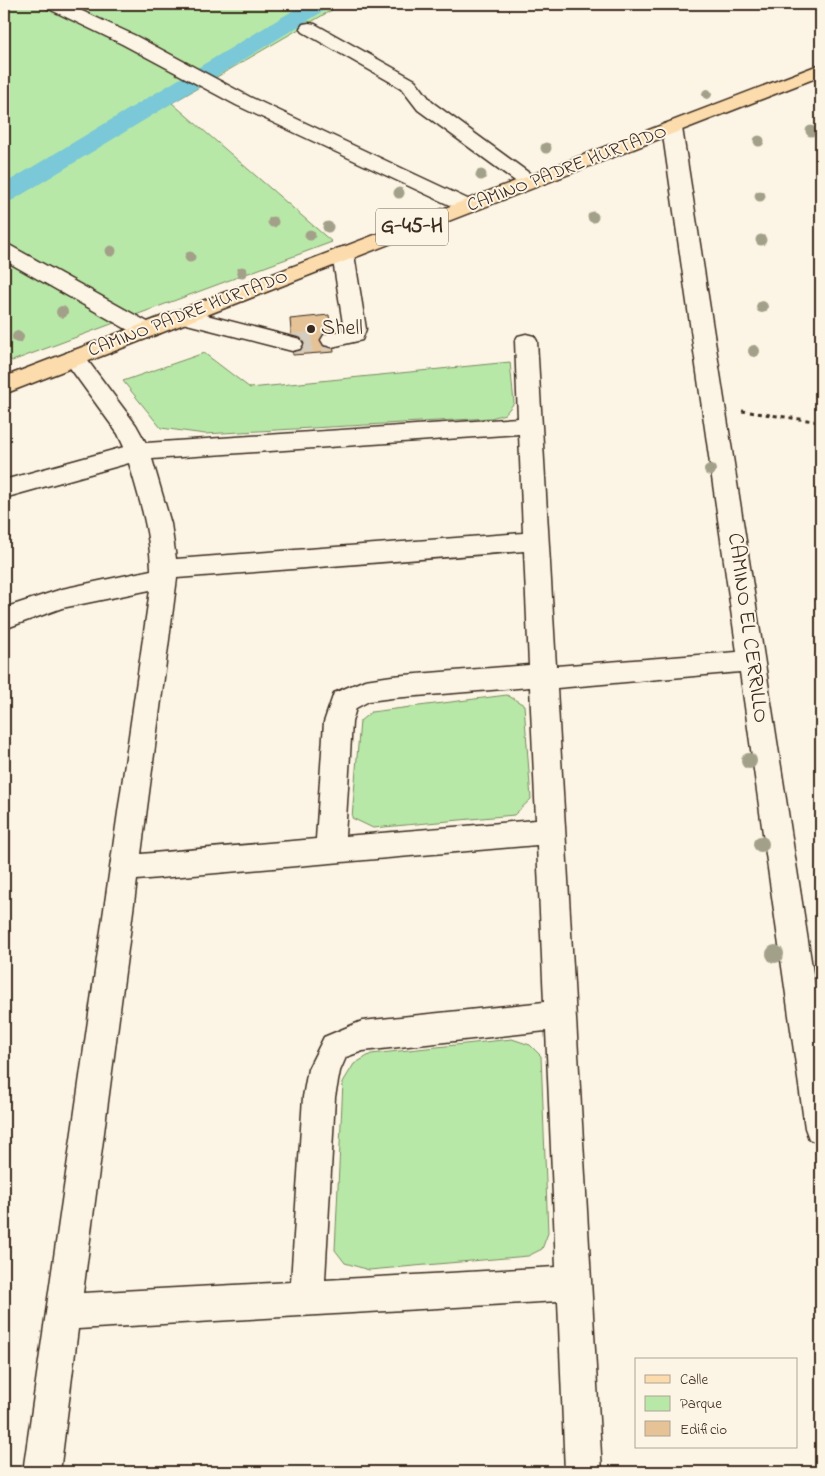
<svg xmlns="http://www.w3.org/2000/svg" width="825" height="1476" font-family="'Indie Flower',sans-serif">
<rect width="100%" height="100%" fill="#fcf5e5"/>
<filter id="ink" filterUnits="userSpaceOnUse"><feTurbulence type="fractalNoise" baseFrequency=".02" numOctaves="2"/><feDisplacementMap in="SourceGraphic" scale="10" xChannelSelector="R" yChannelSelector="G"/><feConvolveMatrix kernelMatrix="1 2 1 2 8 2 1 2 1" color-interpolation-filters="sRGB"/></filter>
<g filter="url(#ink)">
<g fill="#b8e8a7" stroke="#7a8962">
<path d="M4 4H342L172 103 332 242 12 361 4 356Z"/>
<path d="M204 353 250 388 510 362 514 403 505 414 491 418 205 434 161 428 123 381Z"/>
<path d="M507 695 524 705 531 799 514 815 373 828 352 818 360 721 371 712Z"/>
<path d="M512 1039 530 1045 541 1056 548 1233 542 1249 528 1256 369 1270 345 1263 335 1250 343 1082 354 1064 371 1054Z"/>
</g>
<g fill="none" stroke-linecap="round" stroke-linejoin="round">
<path fill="#7ac8d8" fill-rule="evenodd" d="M304 4H330L327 9 13 200 4 203V184Z"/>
</g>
<path fill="#e6c397" stroke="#3b2a1e" d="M329 315 334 352 293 355 290 319Z"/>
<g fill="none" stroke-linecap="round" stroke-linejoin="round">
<path stroke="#d5ccbd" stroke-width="20" stroke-dasharray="20 10" stroke-linecap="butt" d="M292 344 332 340"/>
<g stroke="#3b2a1e" stroke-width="3">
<g id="minor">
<path d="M44 4H67L136 36 250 97 474 202 477 206 474 210 467 212 460 210 236 105 122 44 47 8Z"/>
<path d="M309 23 315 24 415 80 432 102 536 178 539 182 536 186 529 188 522 186 418 110 401 88 303 32 300 28 303 24Z"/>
<path d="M672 122 679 124 682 128 821 1025V1144L809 1139 805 1128 740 672 557 688 602 1472H565L558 1301 78 1329 60 1472H23L150 590 62 608 4 629V608L62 589 151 570V568C150 531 139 498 129 463L4 498V480L124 447 118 434 63 358 66 353 74 350 82 353 136 425 146 443 518 418 515 341 518 336 526 334 534 336 537 341 556 666 737 652 662 128 665 124ZM519 434 523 533 176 559 171 524 152 459ZM524 551 529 665 392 676 365 680 334 693 324 722 316 839 141 854 177 578ZM530 687 536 820 345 836 352 722 356 708 369 701 392 698ZM537 845 544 1002 362 1021 324 1037 308 1069 303 1097 291 1282 83 1293 137 880ZM546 1031 556 1267 325 1280 335 1097 340 1071 346 1057 363 1051Z"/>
<path d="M4 244 11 246 153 325 156 330 153 335 145 337 137 335 4 260Z"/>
<path d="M343 247 350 249 354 254 366 329 362 340 332 347 324 345 321 340 324 335 344 330 332 254 336 249Z"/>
<path d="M183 309 300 339 303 344 300 349 292 351 175 321 172 316 175 311Z"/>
</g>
</g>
<g stroke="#3b2a1e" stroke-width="3">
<path id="major" d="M821 64V76L4 394V377Z"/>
</g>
<path stroke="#3b2a1e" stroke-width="3" stroke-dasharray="4 4" stroke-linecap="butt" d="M742 411 821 422"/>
<use href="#minor" fill="#fcf5e5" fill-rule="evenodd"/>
<use href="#major" fill="#fcdcac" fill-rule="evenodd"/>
</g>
<g fill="#a3a08a">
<circle cx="707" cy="94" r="5"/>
<circle cx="811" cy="131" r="5.5"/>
<circle cx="759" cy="141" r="5.5"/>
<circle cx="546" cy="148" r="5.5"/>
<circle cx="481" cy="175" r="5.5"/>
<circle cx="399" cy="193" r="5.5"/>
<circle cx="760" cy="196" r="5.5"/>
<circle cx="593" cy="217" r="5.5"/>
<circle cx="273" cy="222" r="5.5"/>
<circle cx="328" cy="227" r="5.5"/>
<circle cx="310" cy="235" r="5.5"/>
<circle cx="761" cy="240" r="5.5"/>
<circle cx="111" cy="251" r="5.5"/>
<circle cx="190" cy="257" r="5.5"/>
<circle cx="242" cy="272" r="5.5"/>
<circle cx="762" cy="307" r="6"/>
<circle cx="62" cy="312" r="6"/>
<circle cx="18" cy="337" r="6"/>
<circle cx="754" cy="351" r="6"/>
<circle cx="710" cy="470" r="6"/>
<circle cx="749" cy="761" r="8"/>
<circle cx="761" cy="844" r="8"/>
<circle cx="775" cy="954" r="9"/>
</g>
</g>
<circle fill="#3b2a1e" stroke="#fcf5e5" stroke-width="2" cx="311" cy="329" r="5"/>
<g text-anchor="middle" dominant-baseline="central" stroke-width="4" stroke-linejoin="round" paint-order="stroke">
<g font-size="19" fill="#3b2a1e" stroke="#fcf5e5">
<text transform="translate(567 169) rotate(-21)">CAMINO PADRE HURTADO</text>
<text transform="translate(188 314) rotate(-21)">CAMINO PADRE HURTADO</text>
</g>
<rect fill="#fcf5e5" stroke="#75675a" stroke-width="1" x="376" y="208.5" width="72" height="37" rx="4"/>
<g font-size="21" font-weight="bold" fill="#3b2a1e">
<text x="412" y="227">G-45-H</text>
</g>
<g font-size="22" fill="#3b2a1e" stroke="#fcf5e5" text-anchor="start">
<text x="321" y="329">Shell</text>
</g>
<g font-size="22" fill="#3b2a1e" stroke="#fcf5e5">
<text transform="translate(747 628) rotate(82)">CAMINO EL CERRILLO</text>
</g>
</g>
<rect width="825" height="1476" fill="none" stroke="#fcf5e5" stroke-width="20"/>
<rect x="10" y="10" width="805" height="1456" fill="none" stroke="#3b2a1e" stroke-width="2" filter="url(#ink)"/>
<rect x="635" y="1358" width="162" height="90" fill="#fcf5e5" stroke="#afa495"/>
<rect x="645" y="1375" width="25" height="8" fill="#fcdcac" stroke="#afa495"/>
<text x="680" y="1384" font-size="15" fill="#3b2a1e">Calle</text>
<rect x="645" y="1396" width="25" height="15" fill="#b8e8a7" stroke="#afa495"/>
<text x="680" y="1408" font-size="15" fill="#3b2a1e">Parque</text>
<rect x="645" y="1421" width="25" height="15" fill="#e6c397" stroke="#afa495"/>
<text x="680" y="1434" font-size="15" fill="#3b2a1e">Edificio</text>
</svg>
